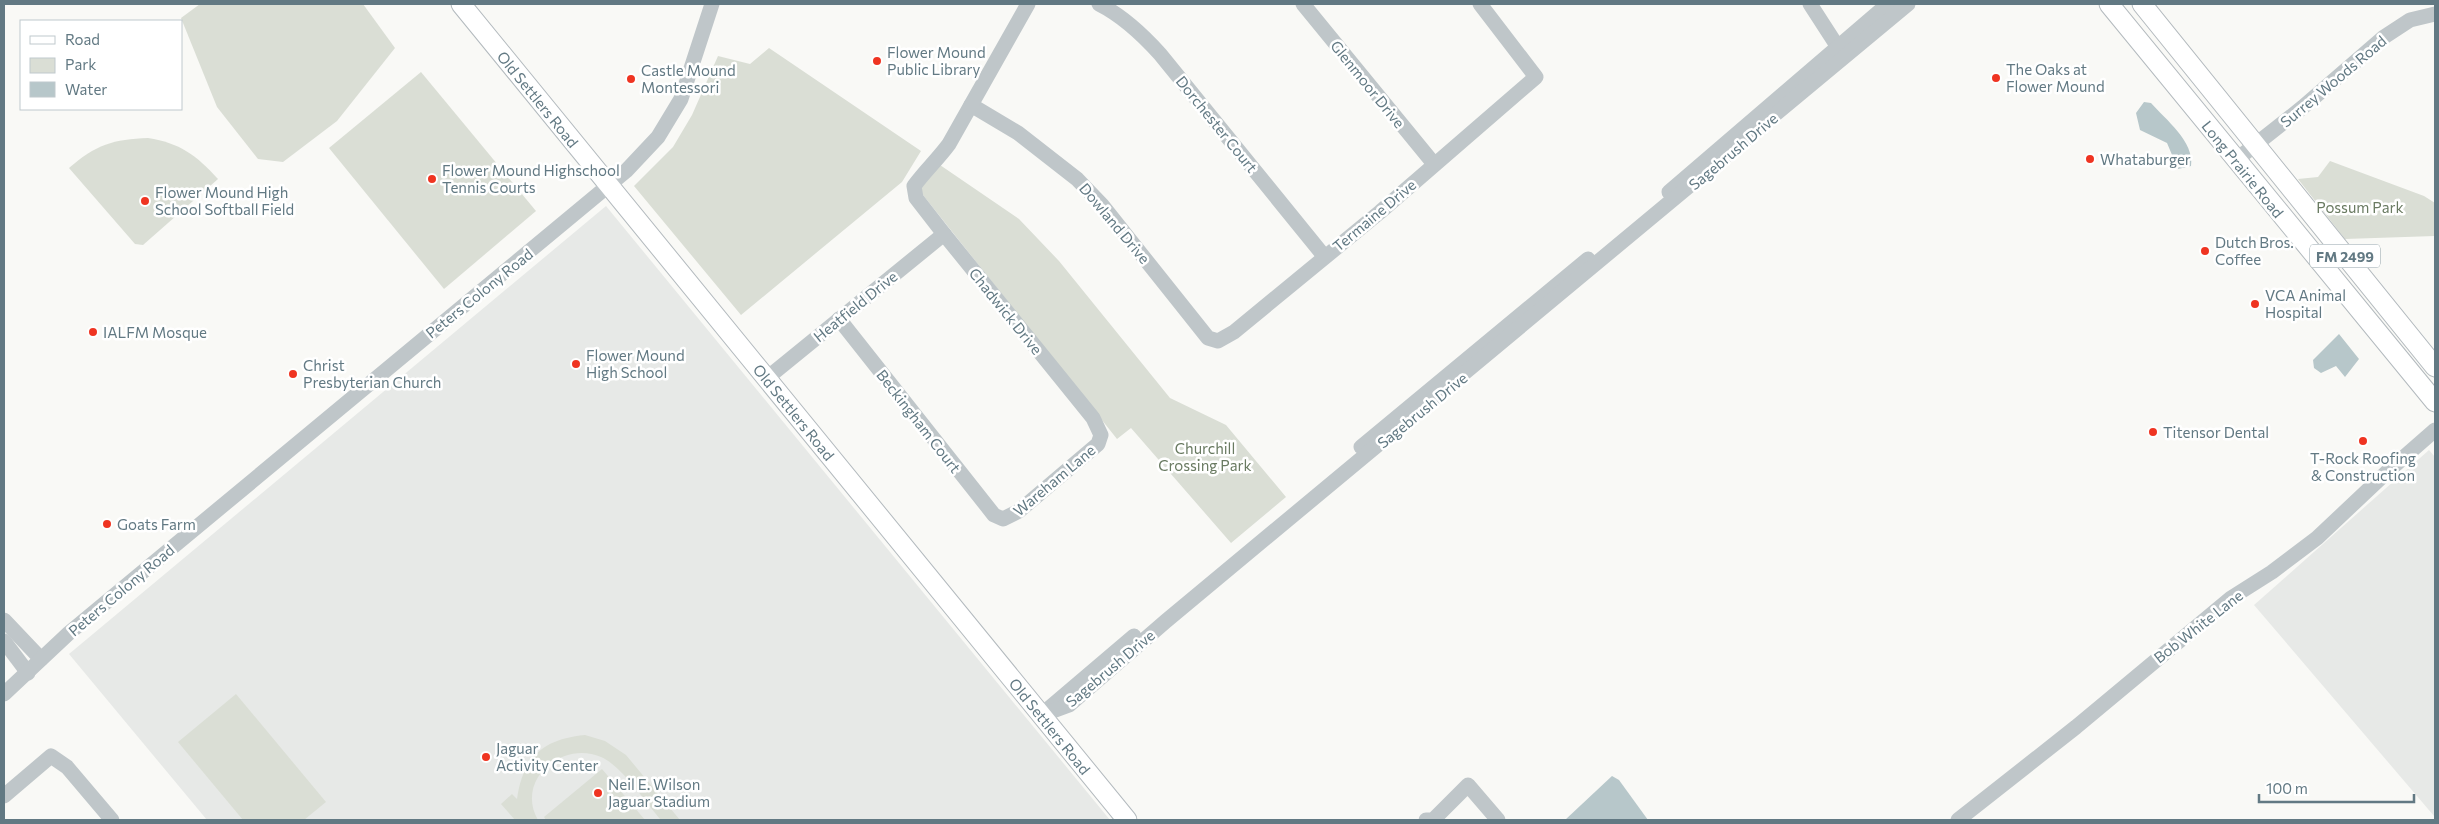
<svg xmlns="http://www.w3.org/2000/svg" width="2439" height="824" font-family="Commissioner,sans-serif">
<rect width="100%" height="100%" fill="#f9f9f6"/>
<g fill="#e7e9e7">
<path d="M606 206 1110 820H207L69 654Z"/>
<path d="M2429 450 2435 457 2434 816 2254 605Z"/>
</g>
<g fill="#daded5">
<path d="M200 4H363L395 48 337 121 283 162 258 159 217 107 181 18Z"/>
<path d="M769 48 921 151 902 182 741 315 634 186 673 147 692 115 718 56 750 64Z"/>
<path d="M421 72 536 211 444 289 329 148Z"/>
<path d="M148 138C180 143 196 155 218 179L143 245 135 244 69 168C95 145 114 139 148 138Z"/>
<path d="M2330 161 2424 196 2435 203V236L2345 239 2298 179 2318 177Z"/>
<path d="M940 165 1019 219 1059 261 1170 398 1226 425 1286 497 1231 543 1131 428 1117 439 919 190Z"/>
<path d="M236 694 326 802 304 820H243L178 742Z"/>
<path d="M585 735 605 741 626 755 680 820H661C645 802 622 766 601 757 562 740 515 780 538 820H515L501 804 512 794 517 799C523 757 543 739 585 735Z"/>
<path d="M602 769 645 820H546L544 817Z"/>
</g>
<g fill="#b7c7ca">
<path d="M2144 102 2151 103C2165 119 2195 142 2191 166L2178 169 2167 143 2140 130 2136 113Z"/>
<path d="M2339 334 2359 359 2345 377 2336 366 2321 373 2314 368 2313 360Z"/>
<path d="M1612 776 1619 780 1648 820H1565Z"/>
</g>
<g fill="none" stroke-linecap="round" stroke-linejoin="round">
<g stroke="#b3babe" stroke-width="21">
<g id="major">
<path d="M461 4 1127 820"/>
<path d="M2109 4 2435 402"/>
<path d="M2142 4 2435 367"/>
</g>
</g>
<g stroke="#bfc6c9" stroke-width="15">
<path d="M1099 4C1123 16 1142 34 1160 54L1324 256"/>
<path d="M1303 4 1434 164"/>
<path d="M1810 4 1843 55"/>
<path d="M971 105 1018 133 1077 179 1102 205 1208 338 1218 341 1234 332 1380 212 1536 77 1480 4"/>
<path d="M2236 160 2303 107 2384 37 2410 20 2435 14"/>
<path d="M1669 192 1888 4"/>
<path d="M839 319 994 515 1003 519 1019 511 1098 444 1101 435 1093 418 944 234 916 198 914 186C925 171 938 159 949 144L1028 4"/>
<path d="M766 379 944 234"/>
<path d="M1361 447 1588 259"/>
<path d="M4 620 41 659"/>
<path d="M4 641 28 673"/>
<path d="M4 694 69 633 626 171 658 137 681 99 712 4"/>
<path d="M1047 710 1134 636"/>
<path d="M1042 715 1069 705 1166 621 1908 4"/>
<path d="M4 796 51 756 67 767 112 820"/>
<path d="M1426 820H1433L1468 785 1498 820"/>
<path d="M1958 820 2076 727 2231 598 2272 572 2317 538 2387 472 2435 430"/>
</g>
<use href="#major" stroke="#fff" stroke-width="19"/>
</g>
<g fill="#ef3421" stroke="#fff" stroke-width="2">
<circle cx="877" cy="61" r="5"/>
<circle cx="1996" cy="78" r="5"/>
<circle cx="631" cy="79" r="5"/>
<circle cx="2090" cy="159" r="5"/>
<circle cx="432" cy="179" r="5"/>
<circle cx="145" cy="201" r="5"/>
<circle cx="2205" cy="251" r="5"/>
<circle cx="2255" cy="304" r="5"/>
<circle cx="93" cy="332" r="5"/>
<circle cx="576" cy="364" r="5"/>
<circle cx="293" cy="374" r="5"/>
<circle cx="2153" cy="432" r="5"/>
<circle cx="2363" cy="441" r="5"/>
<circle cx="107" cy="524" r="5"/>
<circle cx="486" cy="757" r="5"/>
<circle cx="598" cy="793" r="5"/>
</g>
<g text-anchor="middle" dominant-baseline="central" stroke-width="5" stroke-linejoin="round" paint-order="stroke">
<rect fill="#fff" stroke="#91a1a8" stroke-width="1" x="2310" y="244.5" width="70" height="23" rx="4"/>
<g font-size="14" font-weight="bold" fill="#627983">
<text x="2345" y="256">FM 2499</text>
</g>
<g font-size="15" fill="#627983" stroke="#fff" text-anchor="start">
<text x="887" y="52">Flower Mound<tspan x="887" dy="17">Public Library</tspan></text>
<text x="2006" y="69">The Oaks at<tspan x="2006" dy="17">Flower Mound</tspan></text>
<text x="641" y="70">Castle Mound<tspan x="641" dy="17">Montessori</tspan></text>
<text x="2100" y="159">Whataburger</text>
<text x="442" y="170">Flower Mound Highschool<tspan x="442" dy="17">Tennis Courts</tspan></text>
<text x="155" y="192">Flower Mound High<tspan x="155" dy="17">School Softball Field</tspan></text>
<text x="2215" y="242">Dutch Bros.<tspan x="2215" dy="17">Coffee</tspan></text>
<text x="2265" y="295">VCA Animal<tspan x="2265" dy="17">Hospital</tspan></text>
<text x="103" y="332">IALFM Mosque</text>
<text x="586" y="355">Flower Mound<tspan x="586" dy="17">High School</tspan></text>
<text x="303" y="365">Christ<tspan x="303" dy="17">Presbyterian Church</tspan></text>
<text x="2163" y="432">Titensor Dental</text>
<text x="2363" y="458" text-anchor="middle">T-Rock Roofing<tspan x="2363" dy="17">&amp; Construction</tspan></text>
<text x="117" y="524">Goats Farm</text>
<text x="496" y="748">Jaguar<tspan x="496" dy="17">Activity Center</tspan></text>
<text x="608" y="784">Neil E. Wilson<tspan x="608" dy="17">Jaguar Stadium</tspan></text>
</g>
<g font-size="15" fill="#627983" stroke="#fff">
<text transform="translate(2333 81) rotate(-40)">Surrey Woods Road</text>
<text transform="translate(1368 84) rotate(51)">Glenmoor Drive</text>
<text transform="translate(538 99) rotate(51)">Old Settlers Road</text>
<text transform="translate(1217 124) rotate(51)">Dorchester Court</text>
<text transform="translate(1733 151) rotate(-40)">Sagebrush Drive</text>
<text transform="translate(2243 169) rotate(51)">Long Prairie Road</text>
<text transform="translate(1374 215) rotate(-40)">Termaine Drive</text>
<text transform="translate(1115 223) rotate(50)">Dowland Drive</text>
<text transform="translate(479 293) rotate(-39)">Peters Colony Road</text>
<text transform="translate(855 306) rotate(-39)">Heatfield Drive</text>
<text transform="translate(1006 311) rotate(51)">Chadwick Drive</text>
<text transform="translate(1422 410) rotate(-39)">Sagebrush Drive</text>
<text transform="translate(794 412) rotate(51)">Old Settlers Road</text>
<text transform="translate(919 421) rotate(52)">Beckingham Court</text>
<text transform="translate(1054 480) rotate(-40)">Wareham Lane</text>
<text transform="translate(121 590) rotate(-40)">Peters Colony Road</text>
<text transform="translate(2198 626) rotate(-38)">Bob White Lane</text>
<text transform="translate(1110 668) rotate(-40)">Sagebrush Drive</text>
<text transform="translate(1050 726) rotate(51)">Old Settlers Road</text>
</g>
<g font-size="15" fill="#697a61" stroke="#fff">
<text x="2360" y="207">Possum Park</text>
<text x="1205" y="448">Churchill<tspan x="1205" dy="17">Crossing Park</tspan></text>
</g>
</g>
<rect width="2439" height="824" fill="none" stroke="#627983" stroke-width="10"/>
<rect x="20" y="20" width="162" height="90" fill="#ffffff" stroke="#c0c9cd"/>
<rect x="30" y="36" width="25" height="8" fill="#ffffff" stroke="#c0c9cd"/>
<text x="65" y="45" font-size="15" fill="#627983">Road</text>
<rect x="30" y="58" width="25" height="15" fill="#daded5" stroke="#c0c9cd"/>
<text x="65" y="70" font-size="15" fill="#627983">Park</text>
<rect x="30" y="82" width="25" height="15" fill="#b7c7ca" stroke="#c0c9cd"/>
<text x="65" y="95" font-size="15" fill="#627983">Water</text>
<path d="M2259 794v8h155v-8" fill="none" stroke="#627983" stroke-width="2.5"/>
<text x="2266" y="794" font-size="15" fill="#627983" stroke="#ffffff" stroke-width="4" paint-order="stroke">100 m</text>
</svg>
